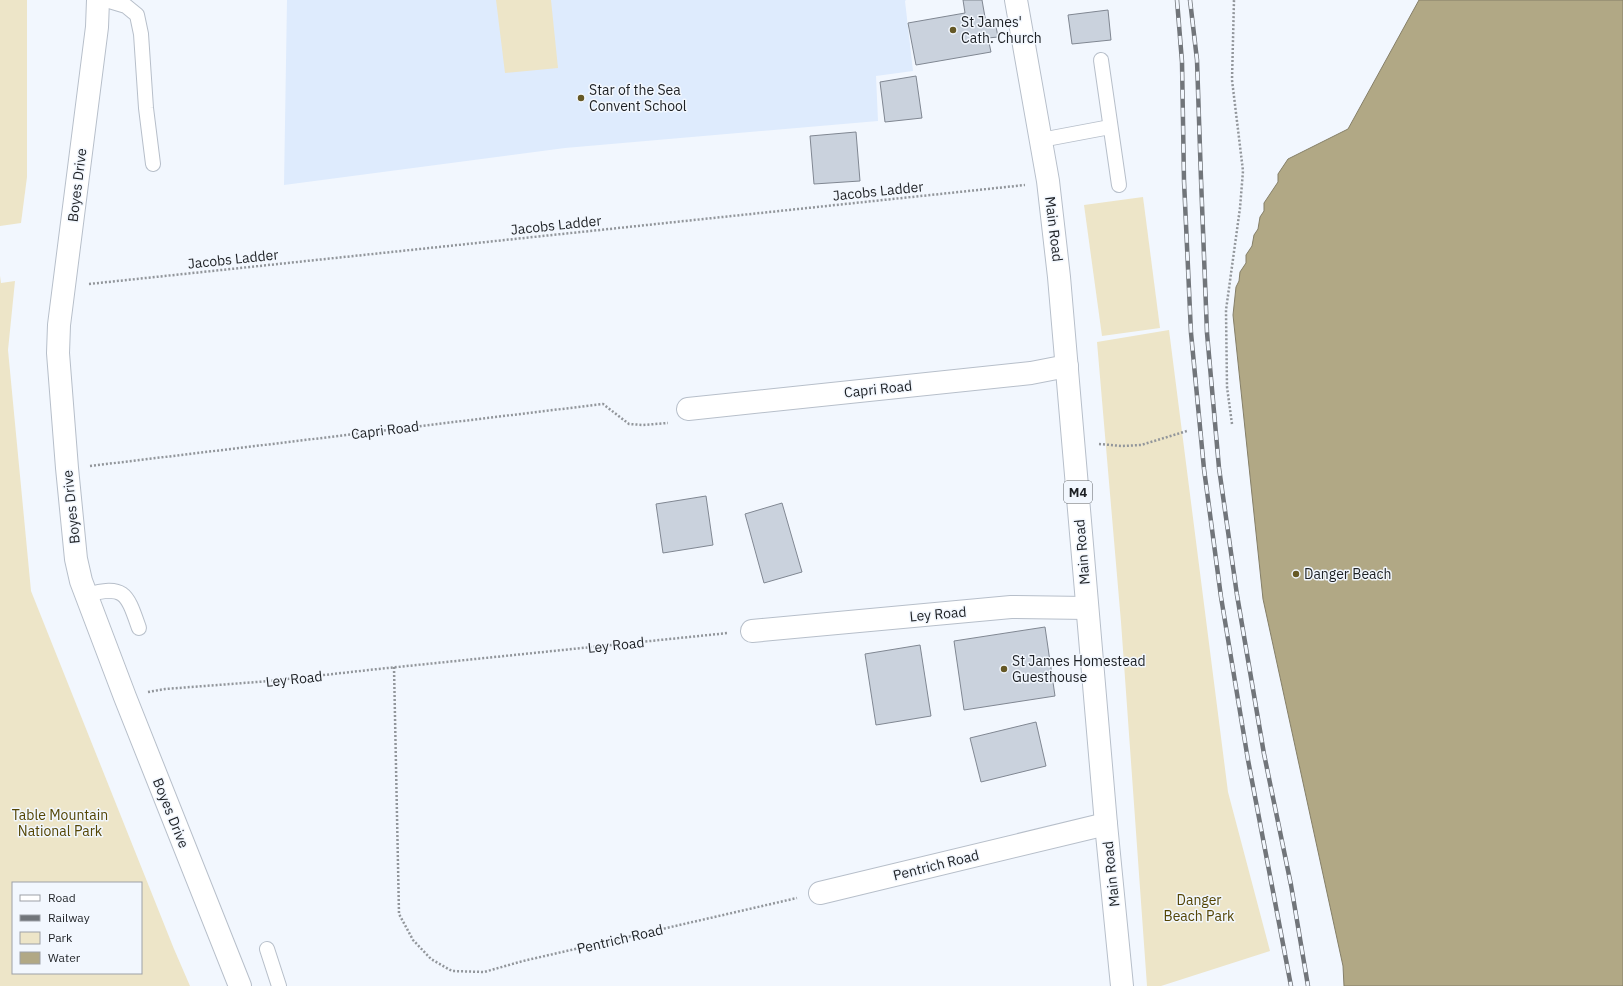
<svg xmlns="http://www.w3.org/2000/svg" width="1623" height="986" font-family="'IBM Plex Sans',sans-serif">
<rect width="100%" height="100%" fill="#f2f7fe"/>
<path fill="#deebfd" d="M287 0H906L905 1 913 71 876 76 878 121 565 148 284 185Z"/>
<g fill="#ede5c8" fill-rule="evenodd">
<path d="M0 0H27V177L21 223 0 226Z"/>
<path d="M496 0H551L558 68 505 73Z"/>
<path d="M1143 197 1160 328 1102 336 1084 205Z"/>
<path d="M0 276 1 283 15 281 8 350 31 591 174 949 190 986H0ZM13 883H141V973H13Z"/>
<path d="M1169 330 1228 792 1270 951 1161 986H1147L1121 622 1097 342Z"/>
</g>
<path fill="#b1a885" stroke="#857f68" d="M1419 0H1623V986H1344L1343 966 1263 599 1233 315 1236 287 1239 281 1240 272 1246 263V255L1252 246 1254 235 1258 229 1260 217 1264 211V203L1278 182V174L1288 159 1348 129Z"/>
<g fill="#cad2dd" stroke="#808792">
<path d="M963 0H982L986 23 995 21 998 37 988 38 991 52 916 65 908 23 965 13Z"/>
<path d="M1108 10 1111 40 1072 44 1068 15Z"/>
<path d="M916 76 922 118 885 122 880 82Z"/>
<path d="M856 132 860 181 814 184 810 136Z"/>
<path d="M706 496 713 545 663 553 656 504Z"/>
<path d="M782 503 802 572 764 583 745 514Z"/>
<path d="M1045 627 1055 696 964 710 954 641Z"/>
<path d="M920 645 931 716 876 725 865 654Z"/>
<path d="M1036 722 1046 766 981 782 970 738Z"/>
</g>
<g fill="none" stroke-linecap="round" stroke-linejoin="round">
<g stroke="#b7bfca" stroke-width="16">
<g id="service">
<path d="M106 0 126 6 137 15 141 34 146 108 153 164"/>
<path d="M1101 60 1119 185"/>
<path d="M1041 140 1110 127"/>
<path d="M86 595C125 584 127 594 139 628"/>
<path d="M267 949 279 986"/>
</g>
</g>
<g stroke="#b7bfca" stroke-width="24">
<g id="minor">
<path d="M688 409 1031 373 1067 366"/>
<path d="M752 631 1011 607 1087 608"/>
<path d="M820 893 1106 824"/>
</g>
</g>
<g stroke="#b7bfca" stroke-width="24">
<path id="secondary" d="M98 0 97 27 59 325 58 353 67 468 76 559 81 581 125 697 240 986"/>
</g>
<g stroke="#b7bfca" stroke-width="24">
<path id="primary" d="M1016 0 1048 181 1059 277 1106 824 1122 986"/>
</g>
<g stroke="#92969b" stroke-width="2.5" stroke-dasharray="2 2" stroke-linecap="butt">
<path d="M89 284 1025 185"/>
<path d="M1232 424 1227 387 1226 310 1240 208 1243 171 1232 80 1234 0"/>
<path d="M1099 444 1122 446 1141 445 1187 431"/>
<path d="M90 466 603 404 629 424 643 425 668 423"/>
<path d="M394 667 399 914 413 940 431 959 452 971 484 972 523 961 797 898"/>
<path d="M148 692 165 689 270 681 378 669 728 633"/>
</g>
<use href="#service" stroke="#fff" stroke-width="14"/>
<use href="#minor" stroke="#fff" stroke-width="22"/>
<use href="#secondary" stroke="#fff" stroke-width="22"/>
<use href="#primary" stroke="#fff" stroke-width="22"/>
<g stroke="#71757a" stroke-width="4.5">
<g id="rail">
<path d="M1177 0 1182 62 1184 181 1191 333 1204 469 1221 597 1248 760 1291 986"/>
<path d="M1190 0 1197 60 1201 179 1207 333 1219 468 1237 595 1264 754 1291 885 1308 986"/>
</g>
</g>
<use href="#rail" stroke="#f2f7fe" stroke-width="3" stroke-dasharray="9" stroke-linecap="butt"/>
</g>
<g fill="#655825" stroke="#f2f7fe" stroke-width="1.5">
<circle cx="953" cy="30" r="4"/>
<circle cx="581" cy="98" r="4"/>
<circle cx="1296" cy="574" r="4"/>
<circle cx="1004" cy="669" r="4"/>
</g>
<g text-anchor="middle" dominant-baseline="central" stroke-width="3" stroke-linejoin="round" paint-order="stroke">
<rect fill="#f2f7fe" stroke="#5d6065" stroke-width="1" x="1064" y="481" width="28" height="22" rx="3"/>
<g font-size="13" font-weight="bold" fill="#1d2024">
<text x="1078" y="492">M4</text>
</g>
<g font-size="14" fill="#1d2024" stroke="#f2f7fe" text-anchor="start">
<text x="961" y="22">St James'<tspan x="961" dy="16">Cath. Church</tspan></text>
<text x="589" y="90">Star of the Sea<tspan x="589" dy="16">Convent School</tspan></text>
<text x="1304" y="574">Danger Beach</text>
<text x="1012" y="661">St James Homestead<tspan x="1012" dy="16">Guesthouse</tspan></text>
</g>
<g font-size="14" fill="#1d2024" stroke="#f2f7fe">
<text transform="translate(77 185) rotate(-83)">Boyes Drive</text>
<text transform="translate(878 191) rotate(-6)">Jacobs Ladder</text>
<text transform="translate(556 225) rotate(-6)">Jacobs Ladder</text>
<text transform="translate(1054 229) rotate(83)">Main Road</text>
<text transform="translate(233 259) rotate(-6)">Jacobs Ladder</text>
<text transform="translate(878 389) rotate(-6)">Capri Road</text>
<text transform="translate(385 430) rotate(-7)">Capri Road</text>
<text transform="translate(71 507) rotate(-96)">Boyes Drive</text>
<text transform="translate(1082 552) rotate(-95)">Main Road</text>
<text transform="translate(938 614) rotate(-5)">Ley Road</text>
<text transform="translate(616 645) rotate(-6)">Ley Road</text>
<text transform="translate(294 679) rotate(-6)">Ley Road</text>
<text transform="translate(171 813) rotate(68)">Boyes Drive</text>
<text transform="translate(936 865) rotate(-14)">Pentrich Road</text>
<text transform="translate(1111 874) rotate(-96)">Main Road</text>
<text transform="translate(620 939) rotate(-13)">Pentrich Road</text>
</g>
<g font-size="14" fill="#544504" stroke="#f2f7fe">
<text x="60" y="815">Table Mountain<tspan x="60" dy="16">National Park</tspan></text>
<text x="1199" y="900">Danger<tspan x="1199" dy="16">Beach Park</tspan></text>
</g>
</g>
<rect x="12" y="882" width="130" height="92" fill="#f2f7fe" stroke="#9da1a7"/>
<rect x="20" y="895" width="20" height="6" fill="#ffffff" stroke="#9da1a7"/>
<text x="48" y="902" font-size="12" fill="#1d2024">Road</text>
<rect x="20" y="915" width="20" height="6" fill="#71757a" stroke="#9da1a7"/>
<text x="48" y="922" font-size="12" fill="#1d2024">Railway</text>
<rect x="20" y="932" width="20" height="12" fill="#ede5c8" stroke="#9da1a7"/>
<text x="48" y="942" font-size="12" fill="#1d2024">Park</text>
<rect x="20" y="952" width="20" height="12" fill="#b1a885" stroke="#9da1a7"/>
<text x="48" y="962" font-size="12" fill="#1d2024">Water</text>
</svg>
